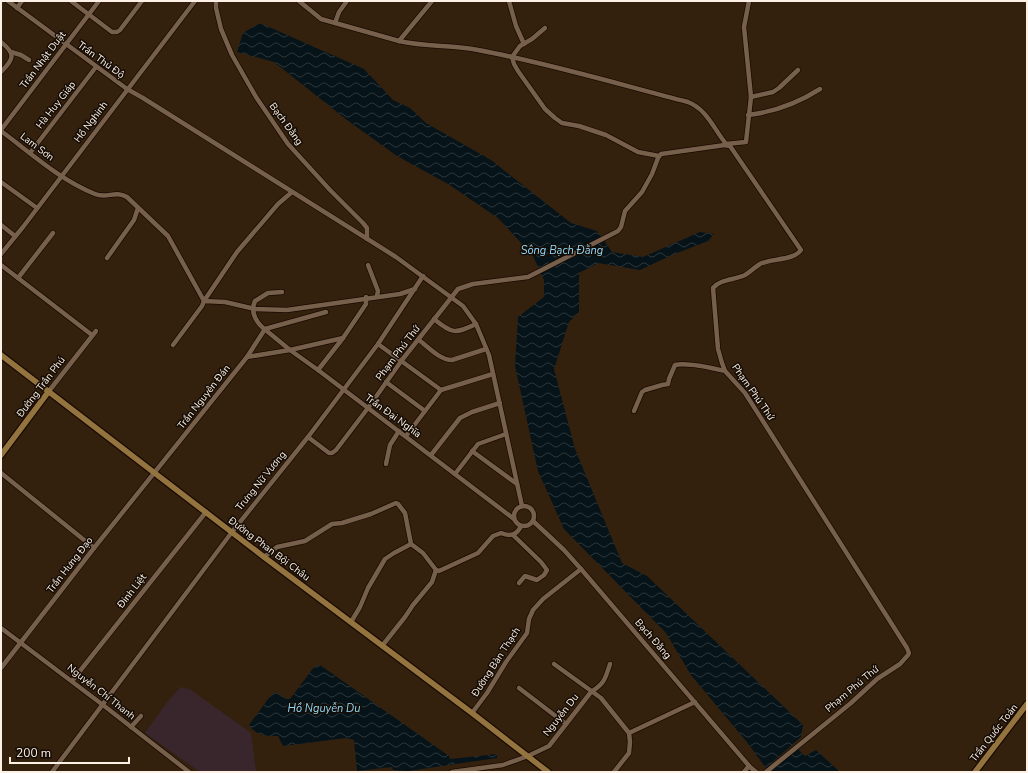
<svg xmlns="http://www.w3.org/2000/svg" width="1028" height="773" font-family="'Nunito Sans',sans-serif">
<defs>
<pattern id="water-waves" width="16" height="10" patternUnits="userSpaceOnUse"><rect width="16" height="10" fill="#061319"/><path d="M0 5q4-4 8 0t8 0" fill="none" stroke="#2b363a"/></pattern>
</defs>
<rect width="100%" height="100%" fill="#33210e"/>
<path fill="#39262d" d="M181 687 191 690 251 733 256 772H200L145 733 168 701Z"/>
<g fill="url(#water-waves)">
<path d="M260 23 364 69 393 100 410 108 426 123 491 160 571 223 597 231 612 252 643 257 700 232 714 234 708 241 672 255 640 270 598 263 579 273V312L569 322 554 369 575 449 622 563 647 576 803 725 801 737 769 765 772 769 798 749 805 756 816 750 840 772H769L746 741 691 675 666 633 564 529 538 471 515 366 518 317 544 297V280L533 256 498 218 448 184 397 156 347 120 274 62 237 52 243 33Z"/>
<path d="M320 665 449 756 450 759 497 754V758L408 771 393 770 392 767 357 771 354 740 346 738 283 746 278 736C266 736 256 736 249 725L271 695 276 692 286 699H290L314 667Z"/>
</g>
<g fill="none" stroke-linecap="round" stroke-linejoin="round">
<g stroke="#1a0900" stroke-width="6">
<g id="minor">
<path d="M8 1 127 89 143 98 396 257 463 306 476 324 489 355 522 506"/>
<path d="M71 1 112 32H117L120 30 142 1"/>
<path d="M216 1V8L221 29 232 55 256 97 288 144 330 190 363 223 367 228V239"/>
<path d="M299 1 321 19 399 41C425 47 452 45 478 50 548 63 618 84 688 102 708 110 714 130 727 145"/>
<path d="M509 1 516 26 524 44"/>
<path d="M17 8 22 1"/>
<path d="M335 23 339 12 347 1"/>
<path d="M545 28 532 39 520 46 512 57 514 64 518 71 545 109 555 118 562 123 579 126 606 135 638 152 659 156"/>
<path d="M399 41 432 1"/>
<path d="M1 42C16 54 14 59 1 72"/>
<path d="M11 52 21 55 29 60"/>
<path d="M751 97 773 92 779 88 798 70"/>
<path d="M748 115C774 112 798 103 820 89"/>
<path d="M1 130 99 1"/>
<path d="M1 131C31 153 60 180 95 194 107 199 115 190 127 197L168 236 204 301 237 252 278 204 292 192"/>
<path d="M726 144 746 142 751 97 744 27 749 1"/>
<path d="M30 153 96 67"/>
<path d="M1 182 37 208"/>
<path d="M1 225 15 236"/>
<path d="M1 254 23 227 195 1"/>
<path d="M107 258 134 220 138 208"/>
<path d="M1 265 92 335"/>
<path d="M368 265 378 291 377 296"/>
<path d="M18 278 53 233"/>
<path d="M282 292 268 293 255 301C251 310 254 319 262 327L290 350 318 370 514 519"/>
<path d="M434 319C452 334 455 334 476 324"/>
<path d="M419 340C428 347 440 360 452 360L486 349"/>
<path d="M378 344 441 390"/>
<path d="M173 345 202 306 204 301 225 302 255 309 287 310 400 294 415 289"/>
<path d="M247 357 290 350 343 338"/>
<path d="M318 370 343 338 366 304V297"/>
<path d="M386 382 425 411"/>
<path d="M49 391 96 331"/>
<path d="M634 411 642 392 645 390 662 385 668 384 669 379 675 365C688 362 712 368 725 371"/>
<path d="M406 436 441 390 493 374"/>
<path d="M308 437 329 453H332L336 450 368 408 402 360 458 289 473 284 528 277 618 231 621 227 625 211 642 192 652 174 658 158 661 154 725 145 730 146 801 250C793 261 771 258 760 264 755 267 750 272 745 275 735 280 720 279 713 288L718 349 722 363 725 371 745 393 907 648 909 653 908 655 900 664 877 679 851 703 766 772"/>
<path d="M472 451 517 484"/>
<path d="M431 455 460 418 472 412 500 403"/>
<path d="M386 464 390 445 399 431"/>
<path d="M1 473 94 548"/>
<path d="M455 474 478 444 506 434"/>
<circle cx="524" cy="516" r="10"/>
<path d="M533 521 564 550 581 569 750 767 756 772"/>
<path d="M513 535 541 562 547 570 544 575 537 580 525 576 519 583"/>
<path d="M264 557 277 547 305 541 332 524 342 523 371 514 396 503 398 504 405 513 411 544 423 553 436 570 439 571 478 553 493 536 501 533C510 537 517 535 521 526"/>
<path d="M351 622 360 607 368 588 385 559 394 553 411 544"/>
<path d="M1 628 103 705 189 772"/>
<path d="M382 646 405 617 413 605 432 582 436 570"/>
<path d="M554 664 601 698 629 733 630 742 629 753 614 772"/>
<path d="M1 668 94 548 247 357 265 329 326 312"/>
<path d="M72 681 206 512"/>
<path d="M519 688 566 724"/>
<path d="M472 713 487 693 506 662 527 633 529 619 533 610 543 599 581 569"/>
<path d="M131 727 141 716"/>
<path d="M629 733 695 702"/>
<path d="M52 772 232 532 308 437 378 344 423 276"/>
<path d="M452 772 503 765 528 756 549 746 591 692C605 683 605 679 610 664"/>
<path d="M744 772 749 766"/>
</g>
</g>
<g stroke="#1a0900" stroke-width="8">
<g id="major">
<path d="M1 355 264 557 472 713 548 772"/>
<path d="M1 455 49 391"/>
<path d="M975 772 1027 704"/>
</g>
</g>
<use href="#minor" stroke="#76604c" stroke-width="4.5"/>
<use href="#major" stroke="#93743f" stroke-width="5.5"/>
</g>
<g text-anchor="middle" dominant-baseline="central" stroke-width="3" stroke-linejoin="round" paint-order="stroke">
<g font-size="10" fill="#fdf1e5" stroke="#140c05">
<text transform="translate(43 60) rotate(-53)">Trần Nhật Duật</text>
<text transform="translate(101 60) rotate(36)">Trần Thủ Độ</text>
<text transform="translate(56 105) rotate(-52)">Hà Huy Giáp</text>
<text transform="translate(91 122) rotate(-53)">Hồ Nghinh</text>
<text transform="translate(286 124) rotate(54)">Bạch Đằng</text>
<text transform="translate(37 147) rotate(37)">Lam Sơn</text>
<text transform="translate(398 353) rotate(-53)">Phạm Phú Thứ</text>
<text transform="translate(41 387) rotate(-53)">Đường Trần Phú</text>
<text transform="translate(753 392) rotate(55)">Phạm Phú Thứ</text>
<text transform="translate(204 397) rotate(-52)">Trần Nguyên Đán</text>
<text transform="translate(393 416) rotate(36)">Trần Đại Nghĩa</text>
<text transform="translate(261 481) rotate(-51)">Trưng Nữ Vương</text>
<text transform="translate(269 549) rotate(37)">Đường Phan Bội Châu</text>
<text transform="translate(70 565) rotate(-52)">Trần Hưng Đạo</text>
<text transform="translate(132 591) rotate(-52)">Đinh Liệt</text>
<text transform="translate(653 639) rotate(49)">Bạch Đằng</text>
<text transform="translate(496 662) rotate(-57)">Đường Bàn Thạch</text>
<text transform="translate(852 689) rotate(-40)">Phạm Phú Thứ</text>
<text transform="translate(101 692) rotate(38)">Nguyễn Chí Thanh</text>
<text transform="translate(561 715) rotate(-52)">Nguyễn Du</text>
<text transform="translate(994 733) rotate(-52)">Trần Quốc Toản</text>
</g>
<g font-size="11" font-style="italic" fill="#92dafb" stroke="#140c05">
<text x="562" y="250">Sông Bạch Đằng</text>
<text x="324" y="708">Hồ Nguyễn Du</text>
</g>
</g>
<rect width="1028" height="773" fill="none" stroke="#fdf1e5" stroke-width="4"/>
<path d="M10 757v6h119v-6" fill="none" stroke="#fdf1e5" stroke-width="2"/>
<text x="16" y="757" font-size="12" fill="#fdf1e5" stroke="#140c05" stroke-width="3" paint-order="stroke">200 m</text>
</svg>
